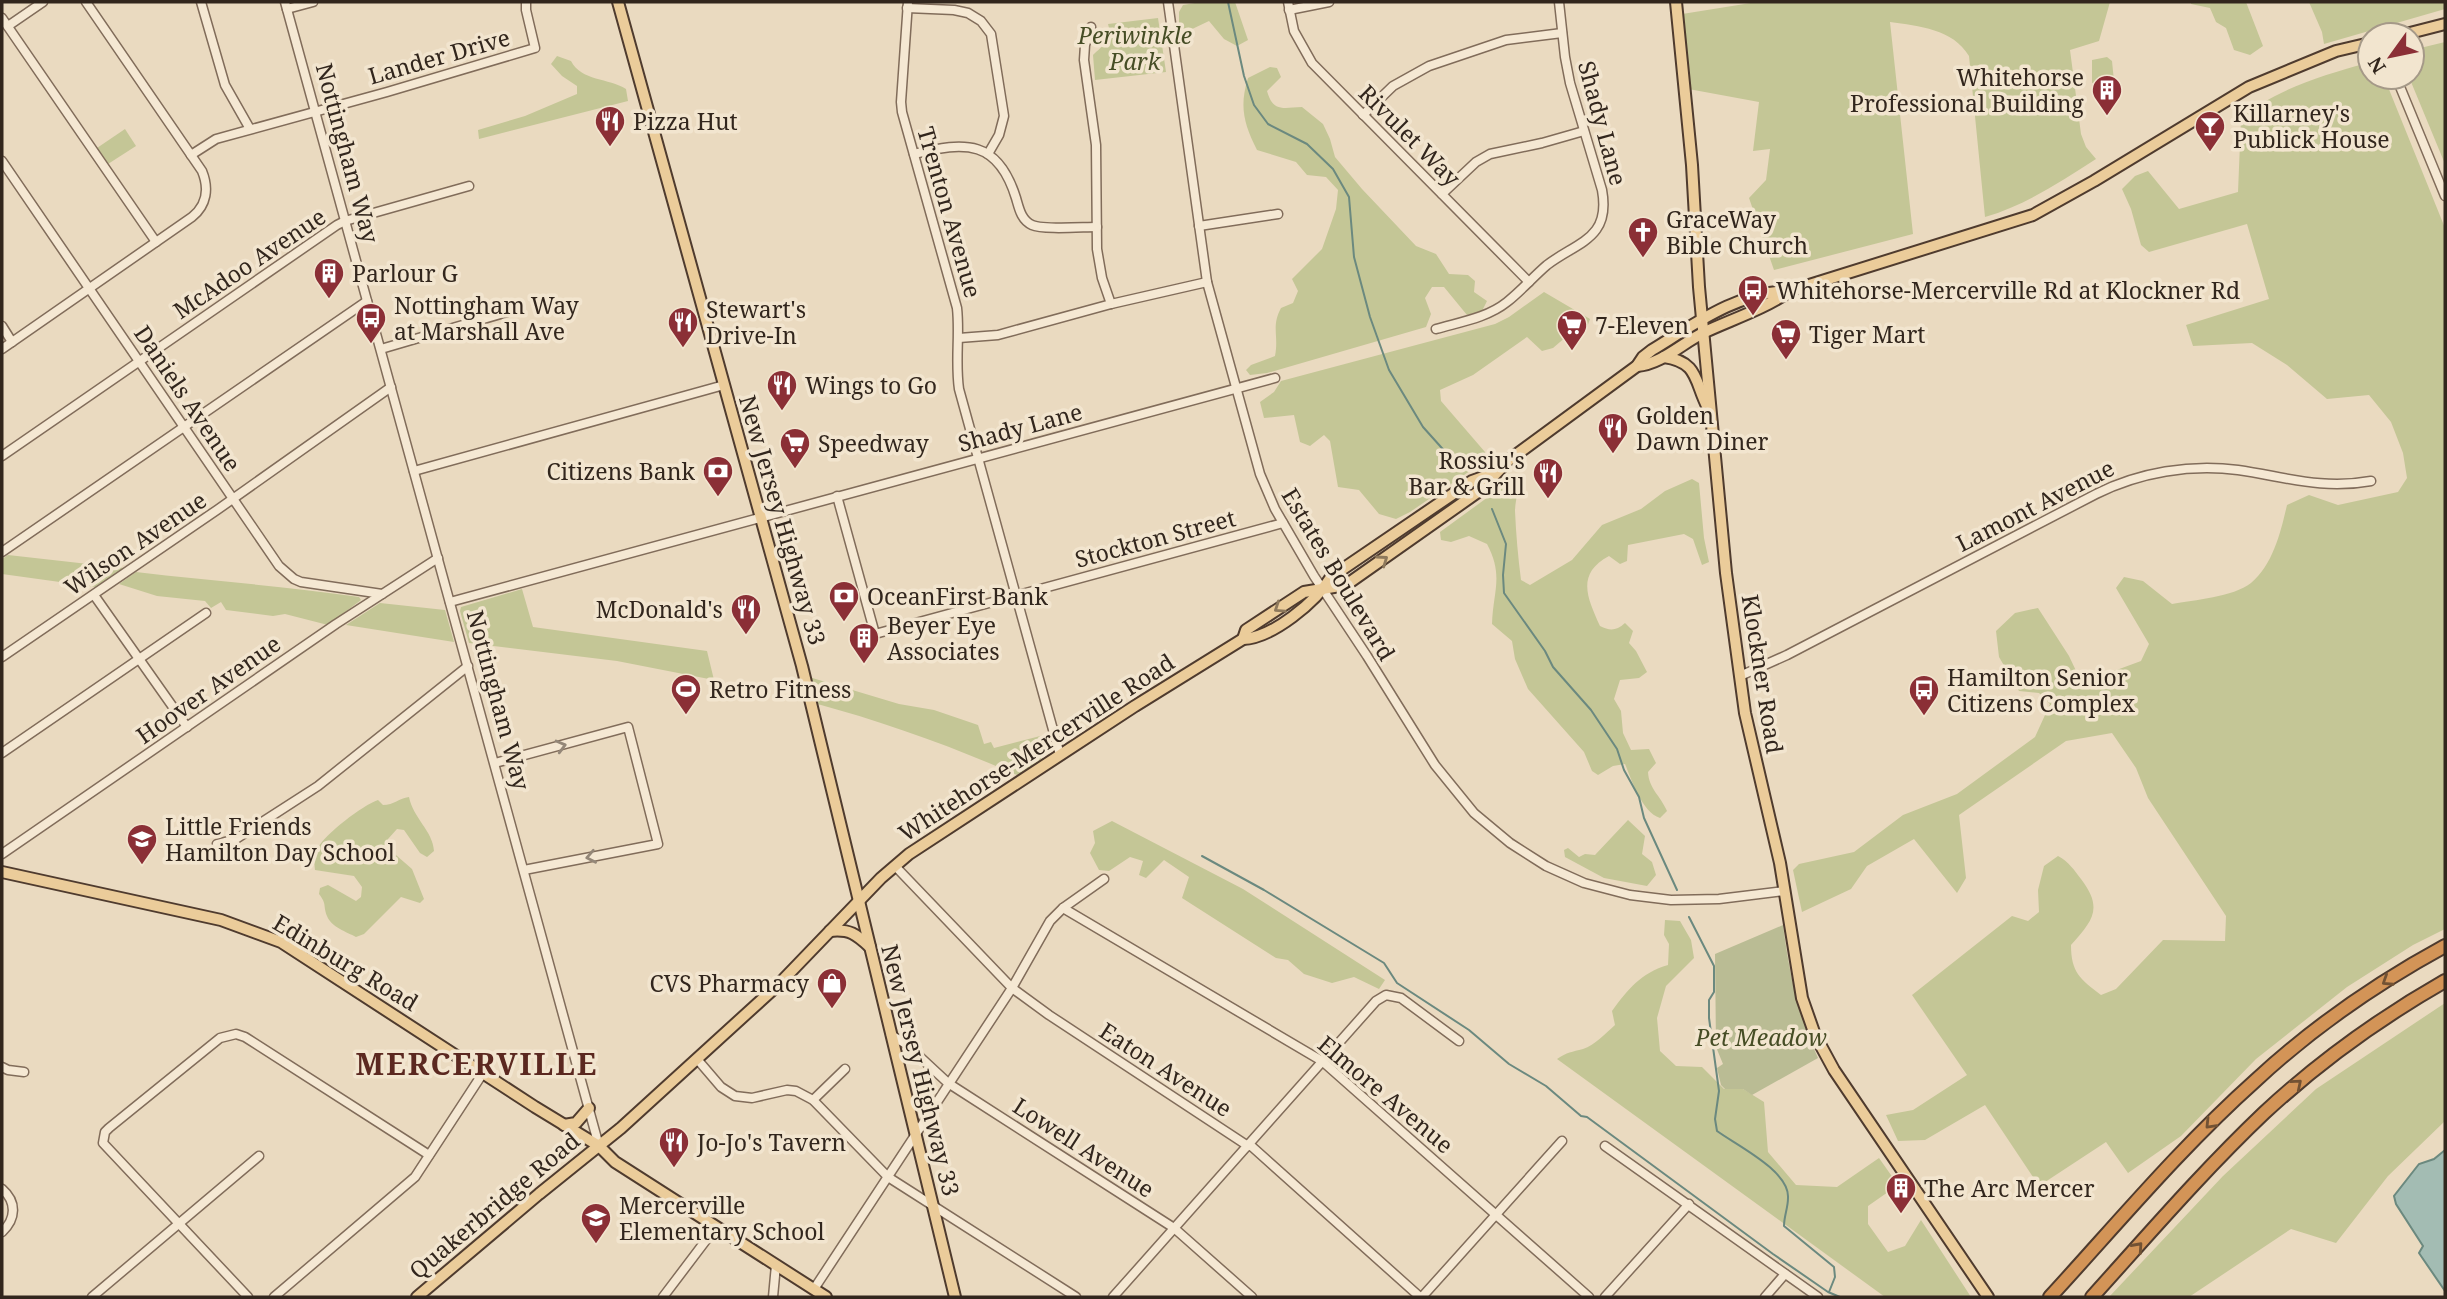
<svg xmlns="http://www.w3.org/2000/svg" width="2447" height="1299" font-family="'Noto Serif',serif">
<rect width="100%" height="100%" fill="#eadac0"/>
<g fill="#c4c696">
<path d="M1201 2H1235L1248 40 1237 46 1224 39 1209 21 1188 31 1179 27V12L1183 5Z"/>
<path d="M1757 2H2110L2099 41 2070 50 2081 134 2086 147 2096 159C2060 182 2026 205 1985 217L1969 56C1953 29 1919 26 1890 22L1913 234 1774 270 1749 198 1766 180 1770 149 1753 151 1759 102 1683 88 1676 15Z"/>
<path d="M2191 2H2246L2263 46 2250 55 2234 50 2226 28 2216 22 2210 8 2191 4Z"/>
<path d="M2309 2H2445V9L2324 44 2322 32Z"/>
<path d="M1158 18 1166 72 1095 80 1093 55C1103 45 1113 41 1108 24Z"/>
<path d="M2445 42V164L2409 77H2412V50Z"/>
<path d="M557 56 571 61C581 81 609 78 626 89L628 101 479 139 478 130 525 116 577 94V86L562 76 551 64Z"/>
<path d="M2107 57 2112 61 2114 81 2092 83V60Z"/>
<path d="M2364 64 2370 65V77H2384L2445 228V929L2413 945 2347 987 2256 1059 2181 1136 2128 1173 2106 1142 2039 1186 1985 1105 1925 1140 1898 1141 1886 1115 1913 1110 1967 1075 1912 995 2012 916 2028 921 2039 912 2038 890 2044 866 2058 856C2069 862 2074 870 2081 879 2104 909 2092 921 2071 945 2071 972 2080 979 2101 995L2116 989 2163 940 2225 941 2226 916 2148 798 2136 768 2112 733 2066 741 1959 815 1966 878 1957 893 1914 839 1867 866 1851 889 1802 912 1793 870 1799 864 1854 852 1903 815 1957 794 2035 737 2050 704 2039 693 2019 691 1999 657 1996 631 2015 613 2038 608 2069 656 2078 675H2103L2141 661 2149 644 2116 588 2124 577 2143 581 2172 604C2194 600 2233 597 2251 583 2273 565 2281 531 2287 505L2309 495 2338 505 2398 492 2407 478 2403 453 2391 422 2369 395 2327 399 2287 365 2252 343 2193 346 2186 325 2269 299 2247 224 2149 252 2141 245 2131 209 2122 189 2135 176 2148 171 2179 209 2238 192 2241 119C2269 92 2326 74 2364 64Z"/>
<path d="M1270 67 1277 68 1281 77 1267 91C1273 112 1282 108 1302 107L1323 124 1330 139 1335 157 1362 189 1416 246 1436 254 1449 274 1468 275 1475 281 1474 292 1487 301 1482 311 1467 315 1444 287H1432L1425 298 1431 314 1426 327 1267 373 1250 375 1246 370 1251 365 1275 356C1279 335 1271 327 1281 308L1293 303 1298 291 1292 279 1322 249 1336 209 1338 190 1326 177 1307 175 1296 162 1257 150C1244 124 1239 107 1248 78Z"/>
<path d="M125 129 136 146 108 164 97 148Z"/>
<path d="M1544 292 1590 319 1586 330 1567 336 1553 348 1542 351 1527 337 1473 375 1440 390 1441 401 1485 452 1486 460 1410 512 1396 519 1379 514 1359 490 1338 487 1330 441 1324 435 1310 446 1300 442 1294 415 1264 418 1260 402 1274 392 1281 381 1495 324 1509 317Z"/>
<path d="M1692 479 1699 483 1704 538 1709 562 1702 565 1693 539 1684 534 1628 545 1627 561 1620 564 1609 556C1576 574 1587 597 1600 626 1610 631 1616 631 1625 623L1633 631 1629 643 1636 651 1647 672 1639 678 1620 680 1614 699 1621 711 1623 733 1631 750 1649 749 1656 763 1648 772C1649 789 1660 795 1667 811L1660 818C1642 812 1632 781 1625 764L1613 766 1598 775 1592 771 1584 752 1528 689 1515 659 1512 641 1492 624C1493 591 1504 576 1487 544L1469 536 1451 542 1441 540 1440 532 1510 481 1516 483C1519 493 1515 501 1515 511 1516 534 1518 557 1521 580L1530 585 1572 560 1602 525 1641 509 1665 491Z"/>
<path d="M8 555 124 568 96 587 2 574V559Z"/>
<path d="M136 572C210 581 285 586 359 597L361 600 328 625 285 614 273 616 226 610 221 602 211 608 205 601 157 596 119 584Z"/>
<path d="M522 589 533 627 707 651 714 680 617 661 469 643 460 611 461 607Z"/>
<path d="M380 603 445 610 454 642 346 625Z"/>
<path d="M809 677 899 704 934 710 978 725 984 744 991 742 994 748 1048 734C1053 757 1034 764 1017 775 951 746 884 722 814 703Z"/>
<path d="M409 797C413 818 433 831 434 851L427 857 420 853 404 830 397 829 388 839 389 849 412 869 424 899 420 903 401 897 364 934 356 937C347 932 331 927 327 916 323 906 327 904 319 894L320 888 328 885 356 901 361 897 362 887 354 876 315 870C314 861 314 856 318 848 325 834 363 805 378 800L383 805C394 805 399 798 409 797Z"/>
<path d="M1628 820 1645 836 1642 854 1652 862 1656 875 1647 886 1604 878 1565 857 1564 850 1568 848 1579 857 1585 854 1595 855Z"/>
<path d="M1112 821 1243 889 1385 980 1379 989 1354 977 1332 983 1304 974 1288 960 1276 958 1182 898 1189 877 1164 860 1146 878 1139 875 1143 861 1130 857 1109 871 1099 870 1090 853 1095 843 1093 831Z"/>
<path d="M1665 920 1680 921 1691 940 1694 958 1666 986 1657 1018 1660 1051 1676 1066 1702 1067 1724 1089H1743L1764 1102 1768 1152 1796 1185 1837 1187 1879 1158 1898 1185 1868 1206V1224L1888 1252 1905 1246 1921 1220 1971 1297H1885L1557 1059C1567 1052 1572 1052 1583 1049 1595 1045 1606 1033 1615 1025L1612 1011C1628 989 1641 973 1668 965L1669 944 1664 935Z"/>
<path d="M2445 1003V1121L2388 1176 2336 1243 2291 1229 2189 1297H2109L2223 1176 2316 1089Z"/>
</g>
<path fill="#babc94" d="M1783 925C1789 972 1798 1015 1818 1058L1752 1095 1743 1089H1725L1721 1085 1717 1068 1723 1064 1716 1047 1715 954Z"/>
<path fill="#a3bcb3" stroke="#6b897f" stroke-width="2" d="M2445 1150V1291L2421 1256 2419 1253 2423 1246 2396 1204 2394 1196 2419 1164 2434 1159Z"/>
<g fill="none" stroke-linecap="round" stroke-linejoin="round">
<g stroke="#6b897f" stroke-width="2">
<path d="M1228 2 1244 76 1254 105 1268 124 1307 144 1333 169 1349 197 1354 257 1370 317 1389 370 1423 427 1458 466"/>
<path d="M1492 509 1506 544 1503 575 1504 593 1545 651 1553 667 1591 710 1617 749 1624 770 1639 797 1644 818 1677 890"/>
<path d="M1202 856 1264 890 1384 963 1397 983 1469 1030 1509 1064 1546 1086 1581 1116 1587 1117 1773 1254 1828 1292 1840 1297"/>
<path d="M1689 917 1714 966V992L1709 1000V1018L1719 1091 1715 1119 1717 1131C1736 1145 1790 1171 1788 1198 1788 1208 1784 1216 1784 1226L1834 1267 1835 1277 1829 1292"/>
</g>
<g stroke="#816c5a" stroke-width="11">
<g id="minor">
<path d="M201 2 225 85 250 129"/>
<path d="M285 2 599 1146"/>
<path d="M908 2 901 102 902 112 957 308C960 335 955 361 959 389L1060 755"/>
<path d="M1168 2 1207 282 1260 474 1275 509 1314 576 1367 656 1435 765 1474 813 1510 843 1546 866 1584 883 1630 895 1671 900 1719 899 1784 891"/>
<path d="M1288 2 1294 31 1312 63 1529 282"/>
<path d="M907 8 954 10 968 13 981 21 991 34 1004 116 999 135 988 154"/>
<path d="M287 9 313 2"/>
<path d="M1289 10 1329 2"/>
<path d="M2 18 156 242"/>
<path d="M8 26 43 2"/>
<path d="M1091 27 1085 45 1084 60 1096 145 1097 249 1102 278 1111 304"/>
<path d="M2396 77 2445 196"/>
<path d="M1363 115 1393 86 1429 66 1506 40 1562 33"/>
<path d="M914 154C966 141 998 140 1016 198 1019 208 1021 220 1032 225 1043 230 1082 227 1097 227"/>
<path d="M191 155 216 139 387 92 535 48 526 10V2"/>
<path d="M2 161 279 566 294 579 301 582 382 594"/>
<path d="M1442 194 1476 162 1490 154 1542 143 1584 131"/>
<path d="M1199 226 1278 214"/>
<path d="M2 326 12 342"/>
<path d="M1436 329C1460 322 1487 318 1507 302 1521 291 1533 277 1547 265 1577 242 1611 239 1602 190L1570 83 1565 57 1559 2"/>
<path d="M959 338 998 335 1111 304 1207 282"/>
<path d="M2 349 192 217C207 205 209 188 202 171L86 2"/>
<path d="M381 349 514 310"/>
<path d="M2 456 337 225 345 221 469 186"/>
<path d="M414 471 724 385"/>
<path d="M837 496 875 634 1283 523"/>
<path d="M2 552 367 301"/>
<path d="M94 595 187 727"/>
<path d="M450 602 1275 378"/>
<path d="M2 657 217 510 391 387"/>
<path d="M1740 676 1787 655 2096 494C2140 472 2190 464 2238 470 2286 477 2322 490 2371 481"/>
<path d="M2 753 206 613"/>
<path d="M495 763 628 727 658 844 524 870"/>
<path d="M217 844 236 839 318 786 468 666"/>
<path d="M2 854 336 624 438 558"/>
<path d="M895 866 1012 988 1049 1015 1248 1146"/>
<path d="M1063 908 1322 1061 1589 1297"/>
<path d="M891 1035 906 1044 948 1083 1174 1228 1252 1297"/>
<path d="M697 1059 721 1087 735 1096 752 1098 787 1090 796 1091 813 1100 888 1177 1076 1297"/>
<path d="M2 1067 8 1070 24 1072"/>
<path d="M813 1100 845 1069"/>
<path d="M1249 1144 1420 1297"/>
<path d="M1605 1146 1818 1297"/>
<path d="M2 1189C17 1202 16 1219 2 1232"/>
<path d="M814 1289 1012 988 1050 921 1063 908 1104 879"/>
<path d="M92 1297 259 1156"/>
<path d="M248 1297 103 1143 105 1132 109 1128 220 1038 236 1034 245 1037 429 1155"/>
<path d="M274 1297 415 1177 483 1073"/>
<path d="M663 1297 716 1227"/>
<path d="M773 1297 776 1265"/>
<path d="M1113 1297 1376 1001 1386 995 1401 998 1459 1041"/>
<path d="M1422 1297 1562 1141"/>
<path d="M1605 1297 1689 1204"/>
<path d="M1765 1297 1785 1274"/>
</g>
</g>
<g stroke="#4f3b2e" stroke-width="14">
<g id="major">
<path d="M618 2 802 666 955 1297"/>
<path d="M1676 2 1692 165 1699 287 1726 573 1745 713 1780 863 1802 998 1815 1035 1834 1070 1988 1297"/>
<path d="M2402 35 2445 24"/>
<path d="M1664 357C1699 362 1694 381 1708 408"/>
<path d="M1637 366C1662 364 1682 343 1705 332 1733 319 1764 309 1790 291L2033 215 2094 181 2249 87 2336 51 2370 43"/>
<path d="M1243 639 1246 630 1304 592 1346 585 1478 492 1509 460 1637 366 1643 357 1652 350C1693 325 1739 291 1790 291"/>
<path d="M2 872 221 920 281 942 535 1107 599 1146 615 1162 826 1297"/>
<path d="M830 931C850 929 856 934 870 947"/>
<path d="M564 1125 576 1123 589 1108"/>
<path d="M417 1297 539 1194 621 1128 779 984 881 878 909 854 1135 706 1243 639C1272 638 1316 602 1331 577L1472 481 1494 473"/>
</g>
</g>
<g stroke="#4f3b2e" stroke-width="16">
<g id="highway">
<path d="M2050 1297C2117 1224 2181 1147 2255 1081 2312 1028 2377 983 2445 946"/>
<path d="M2092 1297C2148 1235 2203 1171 2264 1113 2319 1062 2380 1018 2445 981"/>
</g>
</g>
<use href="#minor" stroke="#f5e8d3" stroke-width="8"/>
<use href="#major" stroke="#ebcc9a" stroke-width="10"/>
<use href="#highway" stroke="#d39457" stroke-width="12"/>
</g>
<defs><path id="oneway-chevron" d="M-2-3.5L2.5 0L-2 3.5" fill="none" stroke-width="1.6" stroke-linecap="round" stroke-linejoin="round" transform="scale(1.75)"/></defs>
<g stroke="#8e795c">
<use href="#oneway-chevron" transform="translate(1383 560) rotate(-35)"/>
<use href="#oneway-chevron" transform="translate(1279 608) rotate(146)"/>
</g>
<g stroke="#948778">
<use href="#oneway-chevron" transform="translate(561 746) rotate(-15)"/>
<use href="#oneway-chevron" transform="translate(591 857) rotate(169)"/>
</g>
<g stroke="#725234">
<use href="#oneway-chevron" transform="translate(2387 981) rotate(147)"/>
<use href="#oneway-chevron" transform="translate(2297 1084) rotate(-40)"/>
<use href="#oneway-chevron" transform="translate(2210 1124) rotate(134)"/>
<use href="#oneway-chevron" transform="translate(2138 1247) rotate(-48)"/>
</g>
<defs>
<g id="building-pin" transform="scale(1.575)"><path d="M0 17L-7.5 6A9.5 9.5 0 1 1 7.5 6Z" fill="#8b2f36" stroke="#f2e5cf"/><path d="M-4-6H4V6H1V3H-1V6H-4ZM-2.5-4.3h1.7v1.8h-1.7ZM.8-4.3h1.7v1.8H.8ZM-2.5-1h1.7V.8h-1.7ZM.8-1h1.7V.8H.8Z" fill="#fff"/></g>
<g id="restaurant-pin" transform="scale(1.575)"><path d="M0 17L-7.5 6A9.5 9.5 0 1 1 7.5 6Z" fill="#8b2f36" stroke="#f2e5cf"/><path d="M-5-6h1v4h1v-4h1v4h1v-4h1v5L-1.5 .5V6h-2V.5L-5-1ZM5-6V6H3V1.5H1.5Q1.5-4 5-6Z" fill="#fff"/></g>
<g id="bar-pin" transform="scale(1.575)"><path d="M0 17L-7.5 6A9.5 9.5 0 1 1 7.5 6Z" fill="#8b2f36" stroke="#f2e5cf"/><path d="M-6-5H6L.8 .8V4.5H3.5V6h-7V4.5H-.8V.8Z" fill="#fff"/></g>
<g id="church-pin" transform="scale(1.575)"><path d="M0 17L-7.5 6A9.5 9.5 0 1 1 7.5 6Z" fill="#8b2f36" stroke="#f2e5cf"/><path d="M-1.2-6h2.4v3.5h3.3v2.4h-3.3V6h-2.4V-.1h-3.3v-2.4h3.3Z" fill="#fff"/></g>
<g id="bus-pin" transform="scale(1.575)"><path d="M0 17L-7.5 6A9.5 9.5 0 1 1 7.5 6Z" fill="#8b2f36" stroke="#f2e5cf"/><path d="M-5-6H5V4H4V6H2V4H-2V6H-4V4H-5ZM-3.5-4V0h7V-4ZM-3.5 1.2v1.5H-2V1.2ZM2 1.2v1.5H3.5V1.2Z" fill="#fff"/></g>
<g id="supermarket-pin" transform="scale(1.575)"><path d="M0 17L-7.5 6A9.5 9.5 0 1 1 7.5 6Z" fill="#8b2f36" stroke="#f2e5cf"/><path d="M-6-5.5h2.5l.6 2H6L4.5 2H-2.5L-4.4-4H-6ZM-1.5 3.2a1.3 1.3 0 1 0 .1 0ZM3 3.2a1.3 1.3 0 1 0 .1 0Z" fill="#fff"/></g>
<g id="bank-pin" transform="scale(1.575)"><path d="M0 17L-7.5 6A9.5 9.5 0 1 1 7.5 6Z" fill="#8b2f36" stroke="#f2e5cf"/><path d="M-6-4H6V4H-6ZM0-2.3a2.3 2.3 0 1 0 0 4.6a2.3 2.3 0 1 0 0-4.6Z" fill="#fff"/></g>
<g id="stadium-pin" transform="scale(1.575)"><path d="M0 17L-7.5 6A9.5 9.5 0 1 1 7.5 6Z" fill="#8b2f36" stroke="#f2e5cf"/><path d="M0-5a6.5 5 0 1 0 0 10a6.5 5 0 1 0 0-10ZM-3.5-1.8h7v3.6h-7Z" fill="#fff"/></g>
<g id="school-pin" transform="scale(1.575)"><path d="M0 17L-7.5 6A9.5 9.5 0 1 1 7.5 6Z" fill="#8b2f36" stroke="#f2e5cf"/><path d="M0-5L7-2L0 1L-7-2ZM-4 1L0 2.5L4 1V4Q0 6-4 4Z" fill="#fff"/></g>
<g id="shop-pin" transform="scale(1.575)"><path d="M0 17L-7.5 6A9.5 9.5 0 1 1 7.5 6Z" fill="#8b2f36" stroke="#f2e5cf"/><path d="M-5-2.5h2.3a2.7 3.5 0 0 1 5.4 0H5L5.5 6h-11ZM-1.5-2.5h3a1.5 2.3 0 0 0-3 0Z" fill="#fff"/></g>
</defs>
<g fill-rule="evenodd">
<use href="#building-pin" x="2107" y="90"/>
<use href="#restaurant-pin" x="610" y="121"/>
<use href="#bar-pin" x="2210" y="126"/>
<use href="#church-pin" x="1643" y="232"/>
<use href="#building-pin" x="329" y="273"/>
<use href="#bus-pin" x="1753" y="290"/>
<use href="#bus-pin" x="371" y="318"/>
<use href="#restaurant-pin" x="683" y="322"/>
<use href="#supermarket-pin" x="1572" y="325"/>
<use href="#supermarket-pin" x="1786" y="334"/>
<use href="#restaurant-pin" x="782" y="385"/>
<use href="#restaurant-pin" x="1613" y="428"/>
<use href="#supermarket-pin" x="795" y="443"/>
<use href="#bank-pin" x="718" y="471"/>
<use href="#restaurant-pin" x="1548" y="473"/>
<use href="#bank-pin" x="844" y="596"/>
<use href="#restaurant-pin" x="746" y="609"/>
<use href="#building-pin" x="864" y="638"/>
<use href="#stadium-pin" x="686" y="689"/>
<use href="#bus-pin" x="1924" y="690"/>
<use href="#school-pin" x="142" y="839"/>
<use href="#shop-pin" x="832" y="983"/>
<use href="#restaurant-pin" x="674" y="1142"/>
<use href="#building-pin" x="1901" y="1188"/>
<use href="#school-pin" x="596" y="1218"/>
</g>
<g text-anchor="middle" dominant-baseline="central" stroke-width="7" stroke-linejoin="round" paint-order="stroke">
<g font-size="23" font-style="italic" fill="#464d25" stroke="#f2e5cf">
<text x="1135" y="35">Periwinkle<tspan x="1135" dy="26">Park</tspan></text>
<text x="1761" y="1037">Pet Meadow</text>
</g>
<g font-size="23" fill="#32261d" stroke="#f2e5cf">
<text transform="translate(439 56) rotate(-16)">Lander Drive</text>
<text transform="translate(1603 123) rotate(75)">Shady Lane</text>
<text transform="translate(1410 135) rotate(45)">Rivulet Way</text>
<text transform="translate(348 153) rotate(75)">Nottingham Way</text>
<text transform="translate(950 212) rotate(74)">Trenton Avenue</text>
<text transform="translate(249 263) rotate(-34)">McAdoo Avenue</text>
<text transform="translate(188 398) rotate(56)">Daniels Avenue</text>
<text transform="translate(1020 427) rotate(-15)">Shady Lane</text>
<text transform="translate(2035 505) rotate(-27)">Lamont Avenue</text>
<text transform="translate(783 520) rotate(74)">New Jersey Highway 33</text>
<text transform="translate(1155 538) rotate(-15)">Stockton Street</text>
<text transform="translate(135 543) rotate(-34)">Wilson Avenue</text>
<text transform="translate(1339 574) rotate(59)">Estates Boulevard</text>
<text transform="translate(1763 674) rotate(81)">Klockner Road</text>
<text transform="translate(208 689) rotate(-35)">Hoover Avenue</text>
<text transform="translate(499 700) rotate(75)">Nottingham Way</text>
<text transform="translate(1036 747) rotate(-33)">Whitehorse-Mercerville Road</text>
<text transform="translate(346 962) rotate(31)">Edinburg Road</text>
<text transform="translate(1166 1069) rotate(33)">Eaton Avenue</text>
<text transform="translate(921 1070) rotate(76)">New Jersey Highway 33</text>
<text transform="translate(1386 1094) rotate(40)">Elmore Avenue</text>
<text transform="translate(1084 1147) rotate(33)">Lowell Avenue</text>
<text transform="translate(494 1205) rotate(-40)">Quakerbridge Road</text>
</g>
<g font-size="23" fill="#32261d" stroke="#f2e5cf" text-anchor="start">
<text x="2084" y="77" text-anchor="end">Whitehorse<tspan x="2084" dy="26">Professional Building</tspan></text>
<text x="2233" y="113">Killarney's<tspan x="2233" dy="26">Publick House</tspan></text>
<text x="633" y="121">Pizza Hut</text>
<text x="1666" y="219">GraceWay<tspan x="1666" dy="26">Bible Church</tspan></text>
<text x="352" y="273">Parlour G</text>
<text x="1776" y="290">Whitehorse-Mercerville Rd at Klockner Rd</text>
<text x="394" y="305">Nottingham Way<tspan x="394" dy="26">at Marshall Ave</tspan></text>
<text x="706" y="309">Stewart's<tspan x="706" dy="26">Drive-In</tspan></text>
<text x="1595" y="325">7-Eleven</text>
<text x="1809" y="334">Tiger Mart</text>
<text x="805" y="385">Wings to Go</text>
<text x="1636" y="415">Golden<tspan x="1636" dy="26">Dawn Diner</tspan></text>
<text x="818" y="443">Speedway</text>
<text x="1525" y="460" text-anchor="end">Rossiu's<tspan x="1525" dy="26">Bar &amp; Grill</tspan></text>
<text x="695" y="471" text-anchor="end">Citizens Bank</text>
<text x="867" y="596">OceanFirst Bank</text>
<text x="723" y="609" text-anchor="end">McDonald's</text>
<text x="887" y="625">Beyer Eye<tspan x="887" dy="26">Associates</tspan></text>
<text x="1947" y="677">Hamilton Senior<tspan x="1947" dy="26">Citizens Complex</tspan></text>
<text x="709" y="689">Retro Fitness</text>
<text x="165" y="826">Little Friends<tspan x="165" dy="26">Hamilton Day School</tspan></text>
<text x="809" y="983" text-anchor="end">CVS Pharmacy</text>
<text x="697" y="1142">Jo-Jo's Tavern</text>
<text x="1924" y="1188">The Arc Mercer</text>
<text x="619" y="1205">Mercerville<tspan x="619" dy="26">Elementary School</tspan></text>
</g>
<g font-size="30" font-weight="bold" letter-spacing="2" fill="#5b2820" stroke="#f2e5cf">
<text x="477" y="1063">MERCERVILLE</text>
</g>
</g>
<rect width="2447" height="1299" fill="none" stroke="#32261d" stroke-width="7"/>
<g transform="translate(2391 56) rotate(237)"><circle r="33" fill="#f2e5cf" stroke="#a59988" stroke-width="2"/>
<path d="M0-5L12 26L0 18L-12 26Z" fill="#8b2f36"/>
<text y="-10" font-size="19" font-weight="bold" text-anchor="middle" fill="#32261d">N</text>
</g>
</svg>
